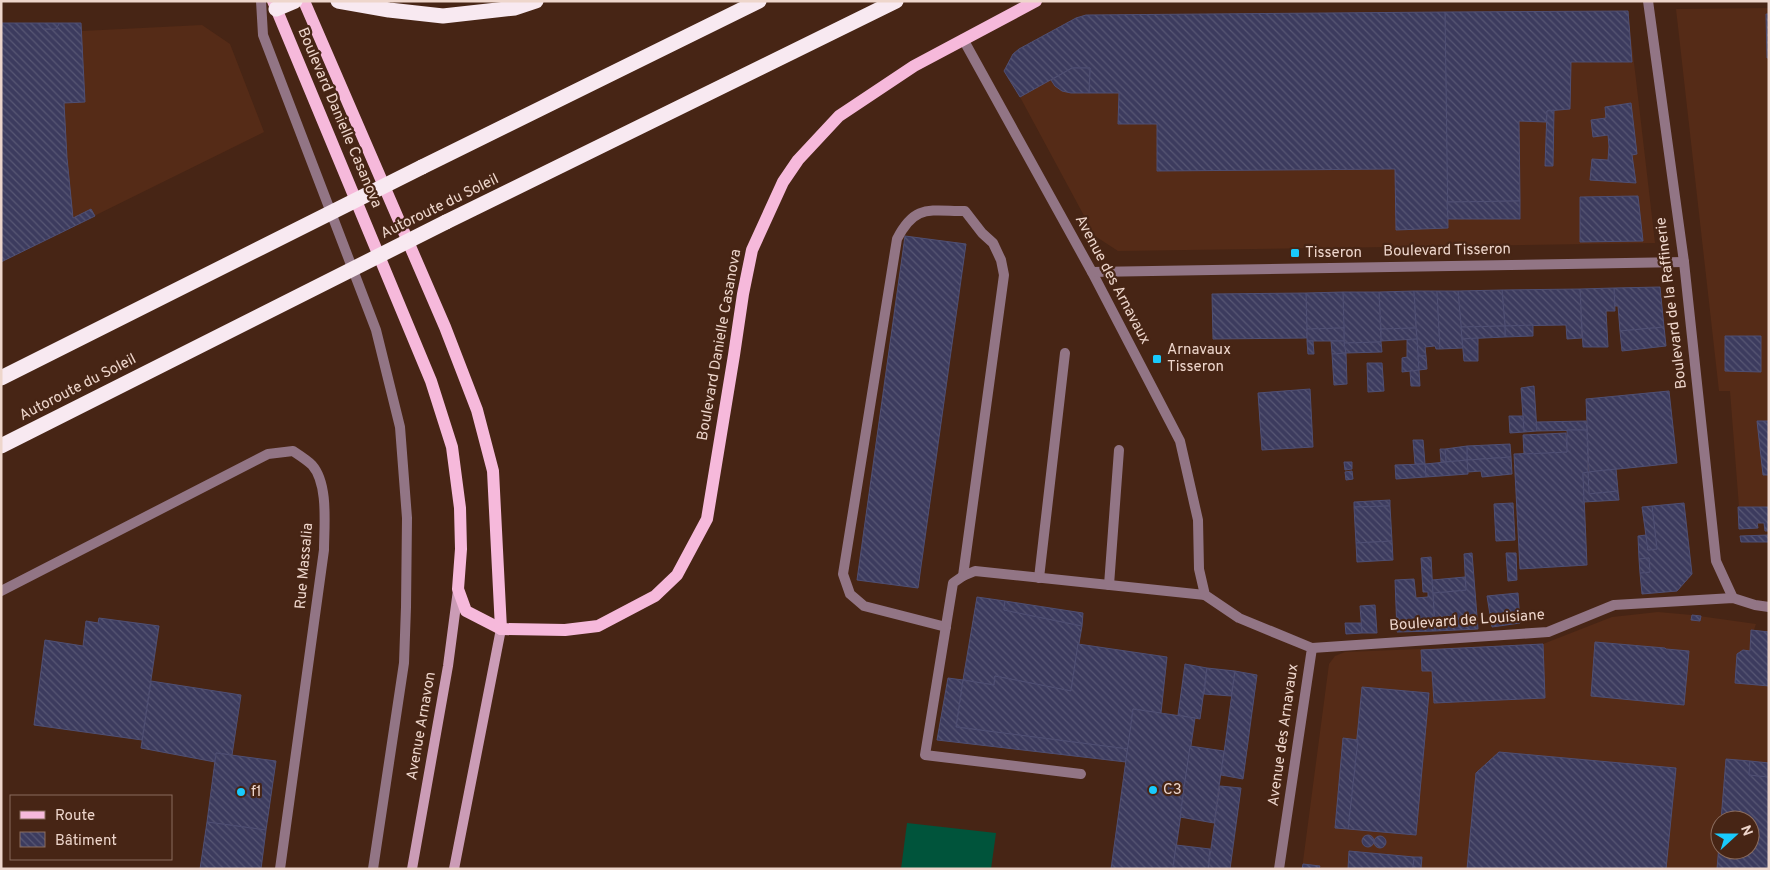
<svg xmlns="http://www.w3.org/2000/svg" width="1770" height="870" font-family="Overpass,sans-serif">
<defs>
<pattern id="building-back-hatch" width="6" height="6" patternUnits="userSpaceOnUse" patternTransform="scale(1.25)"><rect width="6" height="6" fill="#3c3b5e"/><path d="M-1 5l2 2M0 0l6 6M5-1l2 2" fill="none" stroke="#585774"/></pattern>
</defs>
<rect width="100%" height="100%" fill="#472515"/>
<g fill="#552b17" fill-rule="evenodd">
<path d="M1769 8V507H1739L1730 391H1719L1676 9Z"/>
<path d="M1628 11 1655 243 1118 251 1095 236 1020 97 1004 71 1013 55 1076 18 1086 15Z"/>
<path d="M81 23 82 31 202 25 230 44 264 132 1 262V24Z"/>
<path d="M1658 612 1692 615 1756 624 1754 630 1769 632V869H1302L1329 664 1335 656 1345 652 1543 644 1612 617ZM1720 820H1750V850H1720Z"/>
</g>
<path fill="#00543b" d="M907 823 996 833 991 869H901Z"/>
<g fill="url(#building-back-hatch)" stroke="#4f4f73">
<path d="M1628 11 1632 62H1571L1570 109 1547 111 1546 122 1519 121 1520 201 1447 202 1445 12Z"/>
<path d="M1445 12 1448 228 1396 230 1395 169 1157 171V124H1118L1119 93H1089L1090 68H1072L1020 97 1004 71 1013 54 1019 49 1076 18 1086 15Z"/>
<path d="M1766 14H1769V58H1767Z"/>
<path d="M1 23H39L43 29H56L59 23H81L85 102 64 103 67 158 73 218 91 209 95 216 1 262Z"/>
<path d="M39 23H59V24L56 29H43Z"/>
<path d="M1072 68H1090L1089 93H1071L1062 91 1055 86 1051 80Z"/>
<path d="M1631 103 1637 154 1632 155 1636 183 1590 180 1592 159 1608 160 1609 146 1608 135 1593 137 1591 120 1606 118 1605 107Z"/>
<path d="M1554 110 1553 166H1545L1547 111Z"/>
<path d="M1638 196 1643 241 1580 242V197Z"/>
<path d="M1520 201V219H1448L1447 202Z"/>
<path d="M905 236 966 244 918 588 857 580Z"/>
<path d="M1660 287 1664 327 1620 331 1618 306H1615L1614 288Z"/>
<path d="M1614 288 1615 311H1606L1608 347H1583L1580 289Z"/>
<path d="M1580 289 1582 338 1567 339 1566 325 1505 326 1502 290Z"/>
<path d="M1502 290 1505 326 1461 327 1458 291Z"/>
<path d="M1414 291 1416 328 1381 329 1379 292Z"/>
<path d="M1414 291H1437L1440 349H1436L1435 346 1425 347 1426 356H1418Z"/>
<path d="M1437 291H1458L1463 348 1440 349Z"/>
<path d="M1343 292H1379L1381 342 1344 343Z"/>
<path d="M1343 292 1344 328 1307 329 1306 293Z"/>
<path d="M1306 293 1307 338 1213 339 1212 294Z"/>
<path d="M1533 325V336L1505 337V326Z"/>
<path d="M1505 326V337L1462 339 1461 327Z"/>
<path d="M1664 327 1666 346 1622 351 1620 331Z"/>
<path d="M1344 328V341H1307V329Z"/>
<path d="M1416 328 1417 339 1381 341V329Z"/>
<path d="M1725 336H1761V372L1725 371Z"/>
<path d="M1478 338V361H1464L1462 339Z"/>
<path d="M1417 339 1419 370 1402 372V358L1407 357V340Z"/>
<path d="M1307 341H1313L1314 354H1308Z"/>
<path d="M1331 341H1344L1346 353 1332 354Z"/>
<path d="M1381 342 1382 352 1346 353 1344 343Z"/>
<path d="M1346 353 1347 384 1334 385 1332 354Z"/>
<path d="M1418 356H1426L1427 369 1419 370Z"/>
<path d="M1367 363H1382L1384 391 1368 392Z"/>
<path d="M1419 370 1420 386H1411L1410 371Z"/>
<path d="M1534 386 1537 431 1524 432 1521 388Z"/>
<path d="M1310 389 1313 447 1262 450 1258 393Z"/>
<path d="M1669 391 1677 463 1589 472 1586 399Z"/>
<path d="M1509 416H1523L1524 432 1510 433Z"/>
<path d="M1586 421 1587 430 1537 431 1536 422Z"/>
<path d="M1757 421H1769V475H1763Z"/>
<path d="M1567 430H1587L1588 472 1583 473 1587 565 1520 569 1514 454 1567 452Z"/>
<path d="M1566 433 1567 452 1524 454 1523 435Z"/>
<path d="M1413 440H1423L1425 464H1415Z"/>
<path d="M1510 444 1511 457 1467 460V446Z"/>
<path d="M1467 446V460L1446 462 1445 449Z"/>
<path d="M1440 449H1445L1446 462H1441Z"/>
<path d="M1511 457 1512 474 1482 477 1481 471 1468 472 1467 460Z"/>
<path d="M1467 460 1468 474 1426 477 1425 464Z"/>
<path d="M1344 462H1352V469L1345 470Z"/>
<path d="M1425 464 1426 477 1396 479 1395 465Z"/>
<path d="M1616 469 1618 491 1589 494 1588 472Z"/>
<path d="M1352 471 1353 479 1346 480 1345 472Z"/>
<path d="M1588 472 1589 494 1618 491 1619 500 1584 502 1583 473Z"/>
<path d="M1390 500V506L1354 507V502Z"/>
<path d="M1513 503 1515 540 1496 541 1494 504Z"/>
<path d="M1684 503 1692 574 1677 591 1642 594 1640 573 1650 572 1649 558 1639 559 1638 536 1646 535 1648 550 1657 549 1652 506Z"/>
<path d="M1390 506 1392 541 1356 543 1354 507Z"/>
<path d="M1652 506 1657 549 1648 550 1642 507Z"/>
<path d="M1738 507H1769V531H1765L1764 523H1757L1758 528 1739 529Z"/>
<path d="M1769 535V542H1741L1740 536Z"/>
<path d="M1392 541 1393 560 1357 562 1356 543Z"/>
<path d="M1472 553 1478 629 1435 631 1433 593 1466 590 1464 554Z"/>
<path d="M1506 553H1516L1517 580 1508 581Z"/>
<path d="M1431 557 1435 631 1397 632 1395 580 1414 579 1416 598 1428 597V592H1423L1421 558Z"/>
<path d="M1649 558 1650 572 1640 573 1639 559Z"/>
<path d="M1465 577 1466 590 1433 593 1432 580Z"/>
<path d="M1518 593 1520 623 1492 627 1487 596Z"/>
<path d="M977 597 1005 601 1004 610 1082 626 1071 691 995 676 994 685 963 680Z"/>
<path d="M1005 601 1083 613 1082 626 1004 610Z"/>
<path d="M1375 605 1377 633H1362L1360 606Z"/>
<path d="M1692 615 1701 616 1700 621 1691 620Z"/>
<path d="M99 618 159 626 142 740 34 725 45 640 83 646 86 621 98 623Z"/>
<path d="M1345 623H1361L1362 633 1346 634Z"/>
<path d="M1751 630 1769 632V686L1735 683 1737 654 1743 650 1750 651Z"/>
<path d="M1595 642 1665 648 1666 649 1689 651 1684 705 1591 696Z"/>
<path d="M1078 644 1167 657 1161 713 1133 709 1128 749 956 727 963 680 994 685 995 676 1071 691Z"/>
<path d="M1543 644 1545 698 1434 703 1432 671H1422L1421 650Z"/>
<path d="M1185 664 1207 668 1200 719 1178 715Z"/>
<path d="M1207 668 1235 671 1231 696 1204 694Z"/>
<path d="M1235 671 1257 675 1243 779 1221 775Z"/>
<path d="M948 678 963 680 956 727 1128 749 1126 762 937 740Z"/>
<path d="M151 681 241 695 232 755 216 753 215 762 141 748Z"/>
<path d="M1362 687 1429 693 1416 835 1348 829Z"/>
<path d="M1133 709 1195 718 1173 869H1111Z"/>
<path d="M1343 738 1358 740 1348 829 1335 828Z"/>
<path d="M1190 746 1224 751 1214 823 1180 817Z"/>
<path d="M1499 752 1676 768 1666 869H1467L1476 773Z"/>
<path d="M216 753 276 761 266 830 207 822Z"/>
<path d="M1726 759 1750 761 1749 775 1769 777V869H1717L1720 832V850H1750V820H1721Z"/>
<path d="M1750 761 1769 763V777L1749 775Z"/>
<path d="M1220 786 1241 788 1230 869H1208Z"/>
<path d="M207 822 266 830 261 869H200Z"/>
<circle cx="1368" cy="841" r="6"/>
<circle cx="1380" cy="842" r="6"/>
<path d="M1176 845 1210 849 1208 869H1173Z"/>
<path d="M1349 851 1414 857 1413 869H1348Z"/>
<path d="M1414 857H1422L1421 869H1413Z"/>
<path d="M1303 864 1320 866 1319 869H1302Z"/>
</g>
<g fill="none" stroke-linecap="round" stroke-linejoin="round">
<g stroke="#927585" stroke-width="10">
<path d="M261 1 263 35 376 330 400 427 407 518 406 607 404 663 373 869"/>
<path d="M1039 578 1065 353"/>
<path d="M1109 585 1119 450"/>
<path d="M946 627 864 606 850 594 843 574 897 239C915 204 929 211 965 211L982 233 993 243 1001 260 1004 275 963 576"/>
<path d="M1081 774 925 755 953 583 963 576 975 571 1205 595"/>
</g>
<g stroke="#927585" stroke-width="10">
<path d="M1648 1 1684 262 1716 561 1733 598"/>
<path d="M963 39 1092 272 1180 441 1198 520 1199 569 1205 595 1239 618 1312 648 1279 869"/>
<path d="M1092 272 1684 262"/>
<path d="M1 591 268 454 293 451C299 455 307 460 312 465 329 484 324 527 324 550L280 869"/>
<path d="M1312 648 1548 632 1614 605 1733 598 1755 605 1769 607"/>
</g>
<g stroke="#cb9cb6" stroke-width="10">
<path d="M412 869 448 666 458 590"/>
<path d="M454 869 501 629"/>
</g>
<g stroke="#f6b9db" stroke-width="12">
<path d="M273 1 431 381 452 447 460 508 461 549 458 589 466 611 501 629 565 630 598 626 655 596 677 575 707 519 734 355 743 294 752 250 783 182 798 160 839 116 914 66 1036 1"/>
<path d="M304 1 445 327 477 410 493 471 501 629"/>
</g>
<g stroke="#f8e9f1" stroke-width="15">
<path d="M338 1 389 10 443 16 515 8 536 1"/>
<path d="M276 9 295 1"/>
<path d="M422 167 759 1"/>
<path d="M446 222 896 1"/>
</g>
<g stroke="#f8e9f1" stroke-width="15">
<path d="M1 378 422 167"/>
<path d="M1 446 446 222"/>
</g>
</g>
<g fill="#19cafc" stroke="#472515" stroke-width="2">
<rect x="1290" y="248" width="10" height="10" rx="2.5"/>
<rect x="1152" y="354" width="10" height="10" rx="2.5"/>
<circle cx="1153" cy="790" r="5"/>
<circle cx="241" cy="792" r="5"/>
</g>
<g text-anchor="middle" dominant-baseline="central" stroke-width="4.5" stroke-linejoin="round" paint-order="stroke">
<g font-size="15" fill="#eed6cc" stroke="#472515">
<text transform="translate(339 118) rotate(67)">Boulevard Danielle Casanova</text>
<text transform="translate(440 207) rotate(-26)">Autoroute du Soleil</text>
<text transform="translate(1447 251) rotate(-1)">Boulevard Tisseron</text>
<text transform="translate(1112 280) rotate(62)">Avenue des Arnavaux</text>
<text transform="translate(1672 303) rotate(-97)">Boulevard de la Raffinerie</text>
<text transform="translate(720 345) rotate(-80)">Boulevard Danielle Casanova</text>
<text transform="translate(78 388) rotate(-27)">Autoroute du Soleil</text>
<text transform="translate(305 566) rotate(-85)">Rue Massalia</text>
<text transform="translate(1467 621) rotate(-4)">Boulevard de Louisiane</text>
<text transform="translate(422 726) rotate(-80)">Avenue Arnavon</text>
<text transform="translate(1284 735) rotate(-82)">Avenue des Arnavaux</text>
</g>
<g font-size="15" fill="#eed6cc" stroke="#472515" text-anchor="start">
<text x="1305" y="253">Tisseron</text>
<text x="1167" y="350">Arnavaux<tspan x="1167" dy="17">Tisseron</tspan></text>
<text x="1163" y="790">C3</text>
<text x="251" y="792">f1</text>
</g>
</g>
<rect width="1770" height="870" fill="none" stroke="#eed6cc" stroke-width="5"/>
<rect x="10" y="795" width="162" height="65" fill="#472515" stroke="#8a6c5e"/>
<rect x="20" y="811" width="25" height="8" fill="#f6b9db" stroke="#8a6c5e"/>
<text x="55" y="820" font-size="15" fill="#eed6cc">Route</text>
<rect x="20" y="832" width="25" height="15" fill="url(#building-back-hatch)" stroke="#8a6c5e"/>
<text x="55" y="845" font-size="15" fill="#eed6cc">Bâtiment</text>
<g transform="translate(1735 835) rotate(69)"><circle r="24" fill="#472515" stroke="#8a6c5e"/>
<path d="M0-4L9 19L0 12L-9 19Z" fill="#19cafc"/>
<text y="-8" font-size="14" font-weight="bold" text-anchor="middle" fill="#eed6cc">N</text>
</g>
</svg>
